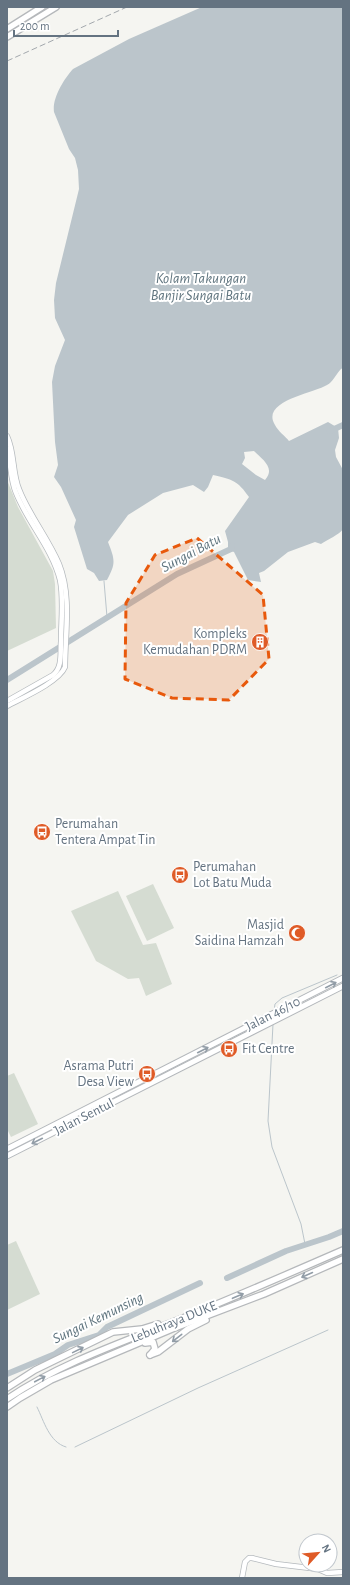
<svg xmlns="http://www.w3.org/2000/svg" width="350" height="1585" font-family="'Alegreya Sans',sans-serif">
<rect width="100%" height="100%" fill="#f5f5f1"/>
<g fill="#d5dcd2">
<path d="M7 480 18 507 53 571 55 584 56 628 7 651Z"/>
<path d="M153 884 174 928 147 941 126 896Z"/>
<path d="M118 891 143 945 156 943 172 984 146 996 139 978 128 979 96 961 71 911Z"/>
<path d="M14 1073 38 1124 11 1137 7 1129V1076Z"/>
<path d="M16 1241 40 1294 7 1310V1245Z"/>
</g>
<path fill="#bbc5cb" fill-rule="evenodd" d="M202 7H343V368L341 369C336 374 333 382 327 385 314 393 260 401 275 425 278 431 285 436 289 441L328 422 338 428 339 438 335 450 336 457 343 470V529C339 535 328 539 321 544L315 542 288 552 264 571 259 573 261 582 248 580 234 552 228 550V542L225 531 249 497C238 481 232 479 213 475L208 487 204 492 193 485 163 493 128 515 108 542C115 560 116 563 107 580L99 581 94 573 87 569 74 527 76 520 61 487 54 477 58 465 55 442 52 382 55 366 65 340 55 318 54 300 56 283 79 189 78 170 75 158 69 149 54 112C52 98 64 79 73 69L129 39ZM254 451C262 459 276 468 265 480L256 475 242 464 245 458 244 452Z"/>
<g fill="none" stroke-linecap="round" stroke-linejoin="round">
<g stroke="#bbc5cb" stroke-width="1">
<path d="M104 581 107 617"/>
<path d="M274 1011 275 1004 282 998 337 975"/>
<path d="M273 1024 268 1121 272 1147 301 1224 305 1244"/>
<path d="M37 1407C44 1421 49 1442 66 1447"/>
<path d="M75 1447 198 1388 328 1330"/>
</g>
<g stroke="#bbc5cb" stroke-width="6">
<path d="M330 431 343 425"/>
<path d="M7 680 177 574 231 549 232 546"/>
<path d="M227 1278 286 1251 329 1237 343 1231"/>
<path d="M7 1374 55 1354 68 1345 99 1335 107 1327 200 1283"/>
</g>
<g stroke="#b4b9bd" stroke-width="6">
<g id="secondary">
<path d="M7 436C15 453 12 472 19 489 29 515 48 538 59 564 72 596 65 634 65 667 59 682 22 698 7 706"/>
<path d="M7 448C11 463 10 479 16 493 28 523 52 548 60 580 64 600 61 621 61 641 60 652 63 667 53 675L7 701"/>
<path d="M242 1578 245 1562 249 1558H252L276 1564 318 1569 327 1573 343 1572"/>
</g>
</g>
<g stroke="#b3b7bb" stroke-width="7">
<g id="primary">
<path d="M7 1149 343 978"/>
<path d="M7 1156 343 986"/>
</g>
</g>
<g stroke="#b5b8bb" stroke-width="8">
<g id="highway">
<path d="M7 29 42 7"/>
<path d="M7 37 56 7"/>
<path d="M145 1343 153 1342 155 1349 150 1355"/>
<path d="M150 1355 158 1352 188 1329 206 1320"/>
<path d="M7 1388 35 1370 113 1332 142 1329 158 1324"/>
<path d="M7 1399C59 1364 120 1343 178 1320 233 1298 288 1274 343 1250"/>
<path d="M7 1407 20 1398 51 1380 172 1329 264 1294 343 1259"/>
</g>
</g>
<use href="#secondary" stroke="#fff" stroke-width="4.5"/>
<use href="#primary" stroke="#fff" stroke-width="5"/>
<use href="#highway" stroke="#fff" stroke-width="5.5"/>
<path stroke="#a3a8ad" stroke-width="1" stroke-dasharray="6 3" stroke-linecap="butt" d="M7 61 127 7"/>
</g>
<defs><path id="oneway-shaft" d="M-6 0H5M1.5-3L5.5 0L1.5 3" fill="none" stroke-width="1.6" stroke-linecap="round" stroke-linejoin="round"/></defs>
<g stroke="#929da7">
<use href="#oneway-shaft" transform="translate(331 985) rotate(-27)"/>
<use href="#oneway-shaft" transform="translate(203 1050) rotate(-27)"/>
<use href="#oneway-shaft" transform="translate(37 1141) rotate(153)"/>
<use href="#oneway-shaft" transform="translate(307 1275) rotate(156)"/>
<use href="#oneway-shaft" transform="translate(238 1296) rotate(-23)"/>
<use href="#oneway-shaft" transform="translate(177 1338) rotate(142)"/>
<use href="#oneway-shaft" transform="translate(78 1350) rotate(-26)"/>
<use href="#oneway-shaft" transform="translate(40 1379) rotate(-28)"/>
</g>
<path fill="#e8590c" fill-opacity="0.2" stroke="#e8590c" stroke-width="3" stroke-dasharray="8 5" stroke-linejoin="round" d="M197 538 263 595 269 659 229 700 172 698 125 679 126 603 155 555Z"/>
<defs>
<g id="building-disc" transform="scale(0.9)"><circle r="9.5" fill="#df5b27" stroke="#fff"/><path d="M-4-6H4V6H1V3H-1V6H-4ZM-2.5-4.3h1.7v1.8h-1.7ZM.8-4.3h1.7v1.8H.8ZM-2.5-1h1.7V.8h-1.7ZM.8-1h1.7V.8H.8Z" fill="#fff"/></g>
<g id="bus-disc" transform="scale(0.9)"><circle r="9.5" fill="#df5b27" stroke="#fff"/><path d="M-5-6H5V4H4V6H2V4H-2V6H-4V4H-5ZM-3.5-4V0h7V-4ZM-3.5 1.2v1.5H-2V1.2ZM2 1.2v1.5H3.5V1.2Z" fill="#fff"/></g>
<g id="mosque-disc" transform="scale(0.9)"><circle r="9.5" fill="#df5b27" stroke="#fff"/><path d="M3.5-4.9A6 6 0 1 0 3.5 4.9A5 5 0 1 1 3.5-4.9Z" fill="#fff"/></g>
</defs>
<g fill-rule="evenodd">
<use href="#building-disc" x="260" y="642"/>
<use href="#bus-disc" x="42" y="832"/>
<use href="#bus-disc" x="180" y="875"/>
<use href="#mosque-disc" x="297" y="933"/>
<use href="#bus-disc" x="229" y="1049"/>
<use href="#bus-disc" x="147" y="1074"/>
</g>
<g text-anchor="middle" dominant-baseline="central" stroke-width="4" stroke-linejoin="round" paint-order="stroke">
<g font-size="14" fill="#647381" stroke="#fff" text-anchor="end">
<text x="247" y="634">Kompleks<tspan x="247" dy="16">Kemudahan PDRM</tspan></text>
<text x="55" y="824" text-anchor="start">Perumahan<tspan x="55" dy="16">Tentera Ampat Tin</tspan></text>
<text x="193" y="867" text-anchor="start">Perumahan<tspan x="193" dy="16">Lot Batu Muda</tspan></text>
<text x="284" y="925">Masjid<tspan x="284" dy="16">Saidina Hamzah</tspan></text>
<text x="242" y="1049" text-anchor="start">Fit Centre</text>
<text x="134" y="1066">Asrama Putri<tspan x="134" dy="16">Desa View</tspan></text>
</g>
<g font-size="14" fill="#647381" stroke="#fff">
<text transform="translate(273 1014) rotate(-27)">Jalan 46/10</text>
<text transform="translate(84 1117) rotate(-27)">Jalan Sentul</text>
<text transform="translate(174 1322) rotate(-22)">Lebuhraya DUKE</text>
</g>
<g font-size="15" font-style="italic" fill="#60757f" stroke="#fff">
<text x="201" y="278">Kolam Takungan<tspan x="201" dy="17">Banjir Sungai Batu</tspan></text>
<text transform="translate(191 553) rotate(-28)">Sungai Batu</text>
<text transform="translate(98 1318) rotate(-26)">Sungai Kemunsing</text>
</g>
</g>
<rect width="350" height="1585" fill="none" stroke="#647381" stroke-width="16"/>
<g transform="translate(318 1553) rotate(63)"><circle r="19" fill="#ffffff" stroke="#c1c7cd"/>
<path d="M0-3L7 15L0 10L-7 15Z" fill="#df5b27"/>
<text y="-6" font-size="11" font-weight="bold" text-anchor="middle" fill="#647381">N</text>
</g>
<path d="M14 30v6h104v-6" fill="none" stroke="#647381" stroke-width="2"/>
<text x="20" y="30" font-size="12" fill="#647381" stroke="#ffffff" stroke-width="3" paint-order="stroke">200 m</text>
</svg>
